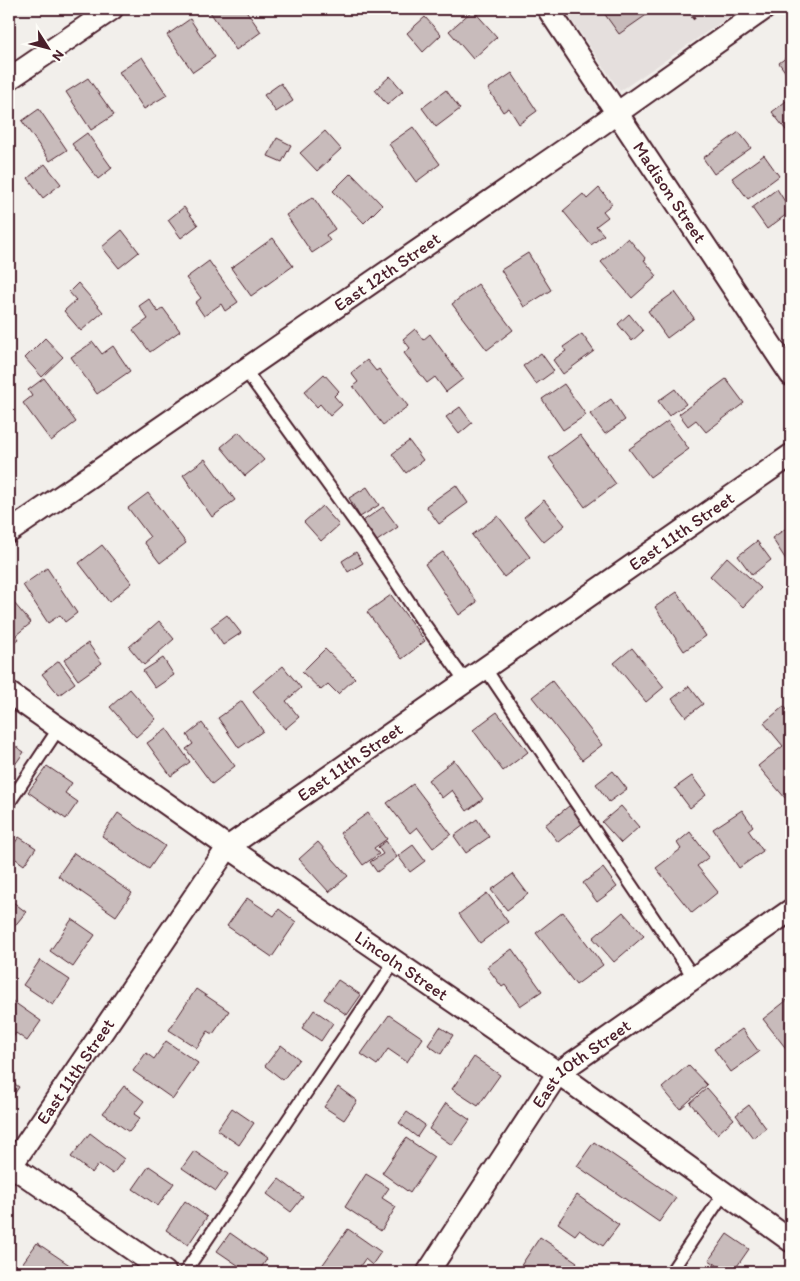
<svg xmlns="http://www.w3.org/2000/svg" width="800" height="1281" font-family="Itim,sans-serif">
<rect width="100%" height="100%" fill="#f2efeb"/>
<filter id="ink" filterUnits="userSpaceOnUse"><feTurbulence type="fractalNoise" baseFrequency=".02" numOctaves="2"/><feDisplacementMap in="SourceGraphic" scale="10" xChannelSelector="R" yChannelSelector="G"/><feConvolveMatrix kernelMatrix="1 2 1 2 8 2 1 2 1" color-interpolation-filters="sRGB"/></filter>
<g filter="url(#ink)">
<path fill="#e5dfdd" d="M564 9H741L620 91Z"/>
<g fill="#c8bbbb" stroke="#4a1f2b">
<path d="M208 9H245L261 32 236 50Z"/>
<path d="M425 9H438L430 15Z"/>
<path d="M601 9H655L619 34Z"/>
<path d="M473 10 497 37 473 59 449 31Z"/>
<path d="M425 17 441 35 423 52 407 33Z"/>
<path d="M190 19 215 57 193 72 167 35Z"/>
<path d="M791 54V80L779 63Z"/>
<path d="M142 57 167 95 144 109 119 72Z"/>
<path d="M512 73 537 111 519 124 509 108 503 112 488 89Z"/>
<path d="M390 76 403 91 387 105 375 90Z"/>
<path d="M88 78 114 115 91 130 66 92Z"/>
<path d="M281 83 293 101 276 112 264 95Z"/>
<path d="M446 90 460 109 436 127 422 108Z"/>
<path d="M790 98 791 132 789 134 772 112Z"/>
<path d="M39 109 67 150 50 161 22 121Z"/>
<path d="M413 127 440 164 416 182 389 144Z"/>
<path d="M325 131 341 149 317 171 300 153Z"/>
<path d="M739 132 751 148 714 174 703 158Z"/>
<path d="M87 133 112 168 98 179 72 144Z"/>
<path d="M277 138 291 145 282 162 268 156Z"/>
<path d="M764 155 779 176 748 199 732 178Z"/>
<path d="M45 164 61 184 43 198 28 178Z"/>
<path d="M351 173 382 205 364 223 333 191Z"/>
<path d="M599 188 612 204 603 211 608 217 596 226 604 235 591 245 563 211 583 194 587 199Z"/>
<path d="M777 189 791 211 767 229 752 208Z"/>
<path d="M313 197 335 229 326 235 330 241 312 253 286 215Z"/>
<path d="M184 207 198 225 181 238 168 220Z"/>
<path d="M122 230 139 252 119 268 102 247Z"/>
<path d="M273 238 293 266 251 296 231 268Z"/>
<path d="M628 238 646 259 644 260 657 276 632 298 601 262Z"/>
<path d="M528 253 551 290 524 307 501 270Z"/>
<path d="M209 261 238 302 225 311 221 304 204 316 195 303 201 298 186 278Z"/>
<path d="M78 283 103 312 81 331 64 311 76 300 69 292Z"/>
<path d="M478 284 513 330 487 350 452 304Z"/>
<path d="M675 292 694 318 667 338 648 311Z"/>
<path d="M149 299 158 312 163 308 180 331 150 352 133 330 148 319 139 306Z"/>
<path d="M629 314 643 331 632 341 618 324Z"/>
<path d="M415 329 423 340 430 334 463 379 446 392 435 377 427 383 404 353 410 348 403 339Z"/>
<path d="M582 334 594 351 563 374 553 360 566 351 563 347Z"/>
<path d="M45 338 63 357 42 377 25 358Z"/>
<path d="M93 342 102 354 113 346 130 371 97 394 71 357Z"/>
<path d="M541 353 554 371 536 384 523 366Z"/>
<path d="M367 360 376 371 379 369 408 406 383 425 353 386 358 382 351 373Z"/>
<path d="M324 374 339 391 334 396 342 405 330 416 320 404 317 407 304 392Z"/>
<path d="M44 378 76 422 51 441 23 403 32 396 28 390Z"/>
<path d="M726 379 744 403 706 432 696 420 688 426 679 414Z"/>
<path d="M564 384 586 415 563 430 542 399Z"/>
<path d="M675 389 686 404 669 416 658 401Z"/>
<path d="M611 399 625 420 605 434 590 414Z"/>
<path d="M460 407 472 423 459 434 446 417Z"/>
<path d="M668 421 689 449 650 477 629 449Z"/>
<path d="M239 432 264 460 245 476 221 447Z"/>
<path d="M580 435 616 484 585 507 549 458Z"/>
<path d="M409 441 423 460 406 473 392 454Z"/>
<path d="M205 459 235 500 212 517 183 475Z"/>
<path d="M456 485 468 503 439 524 426 506Z"/>
<path d="M367 487 379 505 360 517 349 498Z"/>
<path d="M148 493 186 543 160 563 144 542 150 537 128 508Z"/>
<path d="M544 500 565 525 544 542 524 517Z"/>
<path d="M322 506 339 525 321 541 304 522Z"/>
<path d="M383 507 398 527 377 541 363 521Z"/>
<path d="M498 516 530 557 504 577 472 535Z"/>
<path d="M791 525V565L790 566 772 538Z"/>
<path d="M757 541 771 560 752 575 738 556Z"/>
<path d="M102 545 132 583 109 602 79 563Z"/>
<path d="M356 552 363 563 348 572 342 561Z"/>
<path d="M443 552 477 602 459 615 425 564Z"/>
<path d="M727 557 761 588 743 607 710 576Z"/>
<path d="M47 568 77 613 65 622 60 615 48 623 23 585Z"/>
<path d="M677 592 706 636 684 651 655 607Z"/>
<path d="M391 595 425 641 402 659 367 612Z"/>
<path d="M14 603 31 623 16 635 19 639 9 647V607Z"/>
<path d="M227 615 241 633 223 645 211 627Z"/>
<path d="M159 621 174 639 144 665 129 647Z"/>
<path d="M88 643 102 663 78 680 64 660Z"/>
<path d="M632 648 664 687 646 702 614 663Z"/>
<path d="M325 649 355 678 338 694 328 684 321 690 302 672Z"/>
<path d="M163 658 174 675 155 688 143 671Z"/>
<path d="M59 661 75 683 59 695 42 674Z"/>
<path d="M283 666 301 688 286 701 299 717 285 729 253 691Z"/>
<path d="M552 681 602 745 582 760 532 697Z"/>
<path d="M689 686 703 704 686 717 672 699Z"/>
<path d="M130 689 156 719 136 737 110 707Z"/>
<path d="M242 701 263 731 239 748 218 718Z"/>
<path d="M784 706 791 715V805L758 766 783 746 764 723Z"/>
<path d="M497 712 528 752 503 771 473 730Z"/>
<path d="M202 723 235 766 212 784 186 749 193 744 187 735Z"/>
<path d="M167 729 190 762 171 776 147 743Z"/>
<path d="M9 742 24 752 9 773Z"/>
<path d="M454 760 483 799 467 811 452 790 442 798 428 780Z"/>
<path d="M47 766 72 783 65 793 78 802 66 819 28 792Z"/>
<path d="M613 771 627 789 609 802 596 784Z"/>
<path d="M692 776 706 795 690 808 675 788Z"/>
<path d="M413 784 451 834 433 848 417 827 410 833 387 803Z"/>
<path d="M569 806 583 823 558 842 545 825Z"/>
<path d="M621 806 639 827 621 843 602 822Z"/>
<path d="M742 810 753 826 748 830 763 851 739 868 713 829Z"/>
<path d="M118 813 165 846 149 869 102 836Z"/>
<path d="M368 813 387 839 374 848 379 854 363 865 340 833Z"/>
<path d="M477 819 489 837 466 853 454 836Z"/>
<path d="M690 832 709 857 697 866 718 892 692 913 656 868 681 849 677 843Z"/>
<path d="M19 837 36 848 24 865 9 854V851Z"/>
<path d="M386 841 397 857 377 872 370 862 383 854 378 847Z"/>
<path d="M318 842 348 876 329 892 299 859Z"/>
<path d="M413 845 425 861 410 872 398 856Z"/>
<path d="M74 853 132 893 116 916 58 876Z"/>
<path d="M603 868 617 887 597 902 583 883Z"/>
<path d="M513 874 528 894 507 910 491 890Z"/>
<path d="M487 893 508 922 480 943 459 914Z"/>
<path d="M247 898 274 916 279 909 296 922 272 957 227 926Z"/>
<path d="M9 899 26 912 13 928 9 924Z"/>
<path d="M563 912 603 965 576 985 536 933Z"/>
<path d="M623 912 644 936 614 962 593 938Z"/>
<path d="M72 919 95 935 73 967 50 951Z"/>
<path d="M512 949 542 991 520 1006 505 985 502 987 487 967Z"/>
<path d="M40 960 70 980 53 1005 23 985Z"/>
<path d="M338 980 361 995 347 1015 324 999Z"/>
<path d="M196 989 229 1011 213 1034 208 1031 197 1048 169 1030Z"/>
<path d="M791 997V1048L788 1051 763 1019Z"/>
<path d="M11 1000 41 1021 27 1041 16 1033 9 1043V1004Z"/>
<path d="M314 1010 333 1023 321 1041 302 1028Z"/>
<path d="M389 1015 423 1038 407 1062 388 1049 377 1065 361 1054Z"/>
<path d="M440 1027 453 1035 441 1054 428 1045Z"/>
<path d="M742 1029 759 1052 731 1072 714 1049Z"/>
<path d="M166 1041 198 1063 173 1099 133 1071 146 1053 154 1059Z"/>
<path d="M281 1045 299 1059 283 1080 265 1066Z"/>
<path d="M474 1057 500 1075 478 1106 452 1089Z"/>
<path d="M688 1065 707 1085 680 1109 662 1088Z"/>
<path d="M9 1080 19 1087 9 1102Z"/>
<path d="M124 1086 144 1101 134 1114 140 1118 129 1132 103 1113Z"/>
<path d="M338 1087 357 1101 344 1120 324 1107Z"/>
<path d="M707 1088 734 1119 717 1134 690 1103Z"/>
<path d="M446 1103 470 1120 452 1145 429 1129Z"/>
<path d="M749 1105 766 1128 753 1138 736 1115Z"/>
<path d="M232 1108 254 1123 239 1145 217 1130Z"/>
<path d="M407 1112 425 1125 417 1137 399 1123Z"/>
<path d="M90 1133 124 1159 113 1174 99 1164 92 1173 71 1157Z"/>
<path d="M406 1138 434 1157 410 1193 382 1173Z"/>
<path d="M594 1142 676 1198 659 1222 577 1166Z"/>
<path d="M194 1151 228 1174 216 1191 182 1168Z"/>
<path d="M149 1166 174 1183 158 1206 133 1189Z"/>
<path d="M366 1174 389 1188 382 1198 396 1207 381 1231 345 1207Z"/>
<path d="M279 1179 303 1197 291 1212 267 1194Z"/>
<path d="M577 1195 619 1225 603 1246 579 1230 575 1235 558 1223Z"/>
<path d="M185 1201 207 1217 188 1245 166 1230Z"/>
<path d="M348 1229 381 1252 372 1265 365 1259 356 1272H322L319 1270Z"/>
<path d="M230 1233 267 1259 258 1272H248L217 1251Z"/>
<path d="M727 1234 749 1249 733 1272H728L709 1260Z"/>
<path d="M540 1237 577 1262 570 1272H528L520 1267Z"/>
<path d="M37 1243 71 1266 67 1272H25L19 1268Z"/>
</g>
<g fill="none" stroke-linecap="round" stroke-linejoin="round">
<g stroke="#4a1f2b" stroke-width="15">
<g id="service">
<path d="M245 370 368 540 420 618 466 682"/>
<path d="M485 668 694 978"/>
<path d="M9 803 59 728"/>
<path d="M185 1272 395 961"/>
<path d="M671 1272 724 1193"/>
</g>
</g>
<g stroke="#4a1f2b" stroke-width="25">
<g id="minor">
<path id="s1" d="M548 9 791 375"/>
<path d="M9 79 112 9"/>
<path id="s2" d="M9 532 589 133 764 9"/>
<path id="s3" d="M9 693 228 847 558 1073 791 1241"/>
<path d="M9 1164 165 1272"/>
<path id="s4" d="M9 1169 228 847 791 455"/>
<path id="s5" d="M428 1272 558 1073 791 910"/>
</g>
</g>
<path stroke="#4a1f2b" stroke-width="3" stroke-dasharray="4 4" stroke-linecap="butt" d="M687 10 696 21"/>
<use href="#service" stroke="#fdfcf7" stroke-width="11"/>
<use href="#minor" stroke="#fdfcf7" stroke-width="21"/>
</g>
</g>
<g text-anchor="middle" dominant-baseline="central" stroke-width="4.5" stroke-linejoin="round" paint-order="stroke">
<g font-size="18" fill="#4a1f2b" stroke="#fdfcf7">
<text stroke="none"><textPath href="#s1" startOffset="220">Madison Street</textPath></text>
<text stroke="none"><textPath href="#s2" startOffset="459">East 12th Street</textPath></text>
<text stroke="none"><textPath href="#s4" startOffset="942">East 11th Street</textPath></text>
<text stroke="none"><textPath href="#s4" startOffset="538">East 11th Street</textPath></text>
<text stroke="none"><textPath href="#s3" startOffset="478">Lincoln Street</textPath></text>
<text stroke="none"><textPath href="#s5" startOffset="261">East 10th Street</textPath></text>
<text stroke="none"><textPath href="#s4" startOffset="118">East 11th Street</textPath></text>
</g>
</g>
<rect width="800" height="1281" fill="none" stroke="#fdfcf7" stroke-width="30"/>
<rect x="15" y="15" width="770" height="1251" fill="none" stroke="#4a1f2b" stroke-width="2" filter="url(#ink)"/>
<g transform="translate(48 48) rotate(126)" stroke="#fdfcf7" stroke-width="4" paint-order="stroke">
<path d="M0-4L9 19L0 12L-9 19Z" fill="#4a1f2b"/>
<text y="-8" font-size="14" font-weight="bold" text-anchor="middle" fill="#4a1f2b">N</text>
</g>
</svg>
